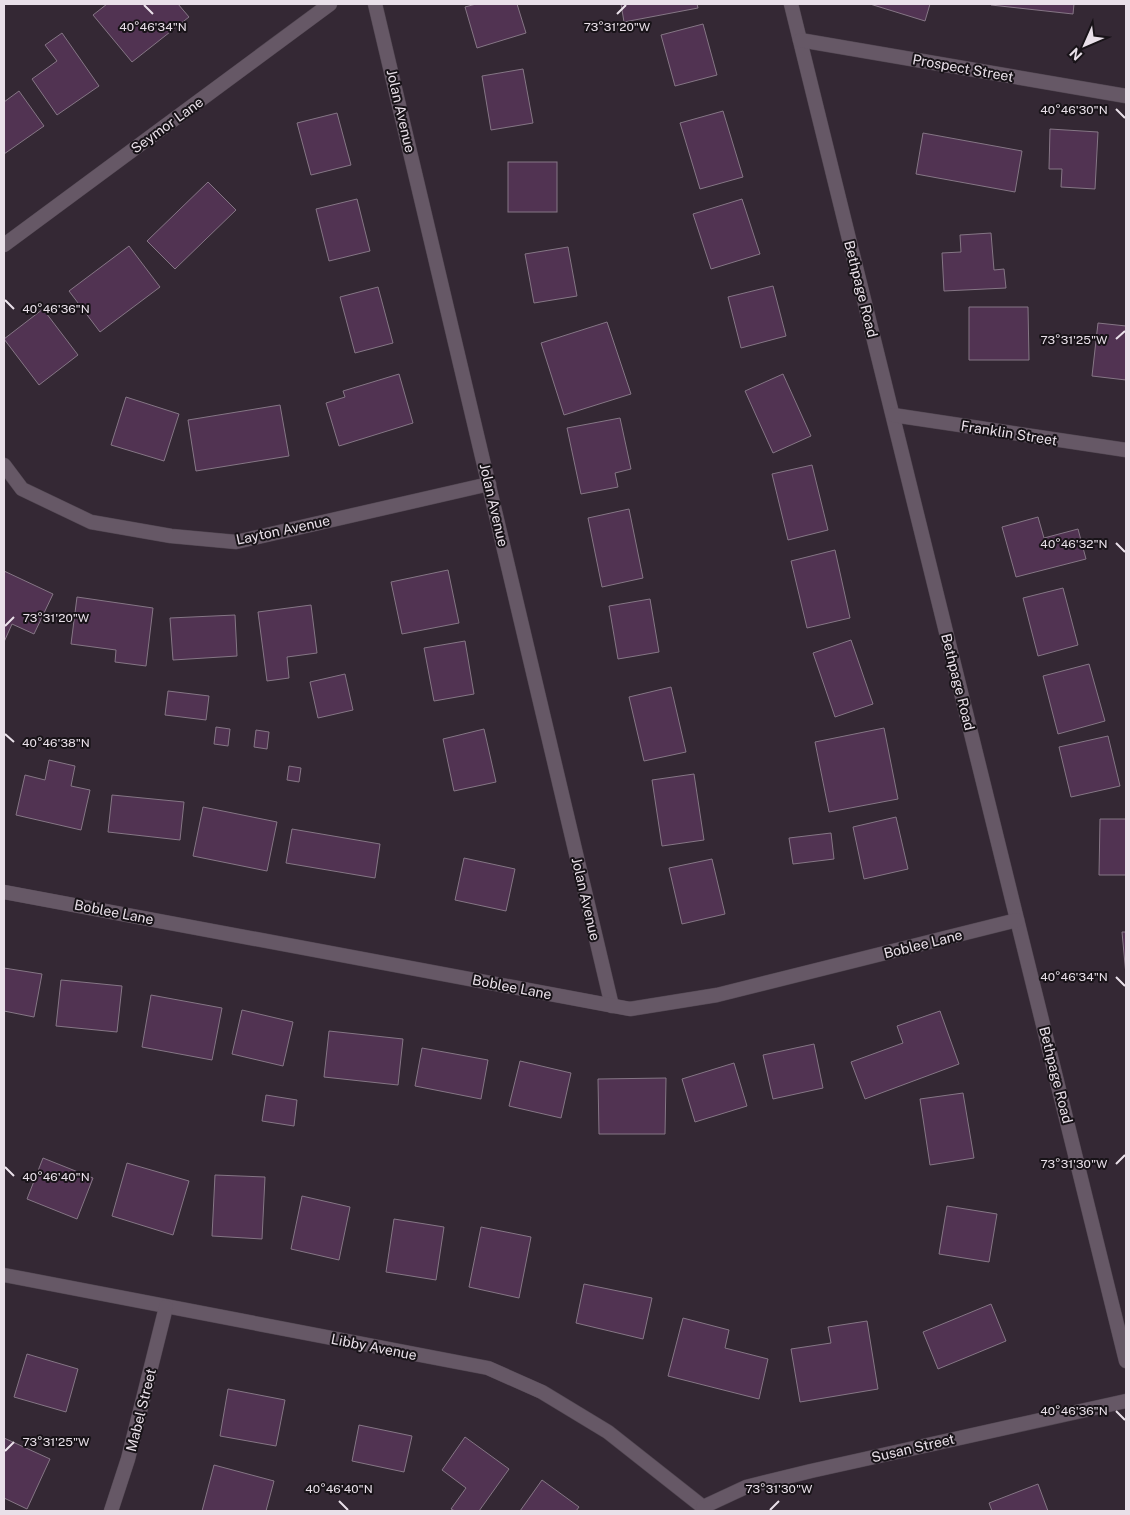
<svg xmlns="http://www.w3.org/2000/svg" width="1130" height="1515" font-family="'Public Sans',sans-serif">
<rect width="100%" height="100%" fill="#342834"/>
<g fill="#513352" stroke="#857685">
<path d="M107 4H178L189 17 132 62 93 15Z"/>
<path d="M476 4H517L526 33 477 48 465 7Z"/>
<path d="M621 4H697L698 8 624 22Z"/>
<path d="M870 4H930L925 21Z"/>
<path d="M991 4H1074L1073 14 991 5Z"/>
<path d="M703 24 717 75 675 86 661 35Z"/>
<path d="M62 33 99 86 57 115 32 79 57 61 45 45Z"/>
<path d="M523 69 533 123 491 130 482 76Z"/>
<path d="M19 91 44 126 4 154V102Z"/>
<path d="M723 111 743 177 700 189 680 123Z"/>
<path d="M337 113 351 165 311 175 297 123Z"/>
<path d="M1050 129 1098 132 1095 189 1061 187 1062 169H1049Z"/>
<path d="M923 133 1022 151 1015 192 916 174Z"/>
<rect x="508" y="162" width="49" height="50"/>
<path d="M208 182 236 210 175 269 147 241Z"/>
<path d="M357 199 370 251 329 261 316 209Z"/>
<path d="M742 199 760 254 711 269 693 214Z"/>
<path d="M991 233 994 270 1004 269 1006 288 944 291 942 253 961 252 960 235Z"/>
<path d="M129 246 160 287 100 332 69 291Z"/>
<path d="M568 247 577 296 534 303 525 254Z"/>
<path d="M773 286 786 336 741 348 728 297Z"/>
<path d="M378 287 393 343 355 353 340 297Z"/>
<path d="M969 307H1028L1029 360H969Z"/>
<path d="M43 309 78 355 39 385 4 339Z"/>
<path d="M607 322 631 394 564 415 541 343Z"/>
<path d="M1098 323 1126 326V380L1092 376Z"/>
<path d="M399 374 413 423 339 446 326 403 345 397 343 391Z"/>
<path d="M783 374 811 436 773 453 745 391Z"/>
<path d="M126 397 179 414 164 461 111 445Z"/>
<path d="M280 405 289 456 196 471 188 420Z"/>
<path d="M620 418 631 469 615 473 618 487 581 494 567 428Z"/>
<path d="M812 465 828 530 788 540 772 474Z"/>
<path d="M629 509 643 578 602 587 588 518Z"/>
<path d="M1038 517 1044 538 1078 529 1086 559 1016 577 1002 527Z"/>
<path d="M835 550 850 618 807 628 791 561Z"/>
<path d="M448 570 459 623 402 634 391 582Z"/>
<path d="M4 571 53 594 34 634 12 624 4 642Z"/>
<path d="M1063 588 1078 645 1038 656 1023 598Z"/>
<path d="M77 597 153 608 146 666 115 662 116 650 71 644Z"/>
<path d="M650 599 659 652 618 659 609 606Z"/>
<path d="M311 605 317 653 287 657 289 678 267 681 258 612Z"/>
<path d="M235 615 237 656 173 660 170 618Z"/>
<path d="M851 640 873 704 835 717 813 653Z"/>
<path d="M465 641 474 694 434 701 424 648Z"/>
<path d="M1089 664 1105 721 1058 734 1043 676Z"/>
<path d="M345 674 353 710 318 718 310 682Z"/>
<path d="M671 687 686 752 644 761 629 697Z"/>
<path d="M168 691 209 696 206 720 165 715Z"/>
<path d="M216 727 230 729 228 746 214 744Z"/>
<path d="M884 728 898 799 829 812 815 742Z"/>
<path d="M484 729 496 782 454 791 443 739Z"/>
<path d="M256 730 269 732 267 749 254 747Z"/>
<path d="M1108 736 1120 786 1071 797 1059 747Z"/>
<path d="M49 760 75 766 71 786 90 790 81 830 16 815 25 775 45 780Z"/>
<path d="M289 766 301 768 299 782 287 780Z"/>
<path d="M694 774 704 840 662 846 652 780Z"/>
<path d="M112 795 184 802 180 840 108 832Z"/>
<path d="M203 807 277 822 267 871 193 856Z"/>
<path d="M896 817 908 869 864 879 853 827Z"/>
<path d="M1100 819H1126V875H1099Z"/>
<path d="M292 829 380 844 375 878 286 863Z"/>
<path d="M831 833 834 859 793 864 789 838Z"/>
<path d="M464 858 515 869 506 911 455 900Z"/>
<path d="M712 859 725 914 682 924 669 868Z"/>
<path d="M1122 932H1126V975Z"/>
<path d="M4 968 42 974 34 1017 4 1011Z"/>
<path d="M61 980 122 986 117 1032 56 1026Z"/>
<path d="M151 995 222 1008 212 1060 142 1047Z"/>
<path d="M242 1010 293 1022 283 1066 232 1054Z"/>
<path d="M940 1011 959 1064 865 1099 851 1062 903 1043 897 1026Z"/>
<path d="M329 1031 403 1039 398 1085 324 1077Z"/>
<path d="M814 1044 823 1088 773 1099 763 1055Z"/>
<path d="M422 1048 488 1060 481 1099 415 1086Z"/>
<path d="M520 1061 571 1073 561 1118 509 1106Z"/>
<path d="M734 1063 747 1106 695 1122 682 1079Z"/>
<path d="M666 1078 665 1134H599L598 1079Z"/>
<path d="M963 1093 974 1158 930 1165 920 1099Z"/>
<path d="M266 1095 297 1100 294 1126 262 1121Z"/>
<path d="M43 1158 93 1178 77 1219 27 1199Z"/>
<path d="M127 1163 189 1181 173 1235 112 1216Z"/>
<path d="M215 1175 265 1177 262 1239 212 1236Z"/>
<path d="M302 1196 350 1207 339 1260 291 1249Z"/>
<path d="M947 1206 997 1214 989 1262 939 1254Z"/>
<path d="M394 1219 444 1227 436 1280 386 1272Z"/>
<path d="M481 1227 531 1237 519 1298 469 1287Z"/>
<path d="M584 1284 652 1298 643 1339 576 1323Z"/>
<path d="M991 1304 1006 1341 938 1369 923 1332Z"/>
<path d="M683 1318 729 1330 725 1348 768 1359 759 1399 668 1376Z"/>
<path d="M867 1321 878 1389 800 1402 791 1349 831 1343 828 1327Z"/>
<path d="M27 1354 78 1369 66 1412 14 1397Z"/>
<path d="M228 1389 285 1400 276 1446 220 1436Z"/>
<path d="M359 1425 412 1436 404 1472 352 1461Z"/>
<path d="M465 1437 509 1469 479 1511H455L451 1509 466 1488 442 1470Z"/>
<path d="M4 1438 50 1459 27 1509 4 1498Z"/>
<path d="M214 1465 274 1481 266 1511H202Z"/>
<path d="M542 1480 579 1507 576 1511H520Z"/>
<path d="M1038 1484 1048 1511H992L989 1503Z"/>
</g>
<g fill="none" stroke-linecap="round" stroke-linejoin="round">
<g stroke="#514651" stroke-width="15">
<g id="minor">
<path d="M375 4 612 1006"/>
<path d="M791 4 1126 1361"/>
<path d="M800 40 1126 96"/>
<path d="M4 245 330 4"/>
<path d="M893 415 1126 450"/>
<path d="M4 465 22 489 91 522 171 536 236 542 489 484"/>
<path d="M4 892 630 1009 717 995 1017 920"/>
<path d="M4 1275 488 1368 542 1392 608 1432 703 1507 705 1511"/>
<path d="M703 1507 746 1487 811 1471 1126 1401"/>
<path d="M111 1511 128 1459 166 1307"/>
</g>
</g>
<use href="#minor" stroke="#665866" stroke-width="14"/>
</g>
<path fill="none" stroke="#e9e0e9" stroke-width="2" d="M144 5 153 14M617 14 626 5M1116 109 1125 118M5 300 14 309M1116 339 1125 331M1116 543 1125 552M5 626 14 617M5 734 14 742M1116 977 1125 986M1116 1164 1125 1155M5 1167 14 1176M1116 1411 1125 1420M5 1451 14 1442M339 1501 348 1510M770 1510 779 1501"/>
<g text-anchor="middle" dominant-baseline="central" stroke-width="4" stroke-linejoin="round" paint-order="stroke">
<g font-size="14" fill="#e9e0e9" stroke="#181318">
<text transform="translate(963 68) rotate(10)">Prospect Street</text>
<text transform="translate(401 111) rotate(77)">Jolan Avenue</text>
<text transform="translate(167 125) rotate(-36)">Seymor Lane</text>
<text transform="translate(861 289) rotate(76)">Bethpage Road</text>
<text transform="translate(1009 433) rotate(9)">Franklin Street</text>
<text transform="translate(494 505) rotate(77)">Jolan Avenue</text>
<text transform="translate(283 530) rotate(-12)">Layton Avenue</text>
<text transform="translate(958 682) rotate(76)">Bethpage Road</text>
<text transform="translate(586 899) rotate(77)">Jolan Avenue</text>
<text transform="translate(114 912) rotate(11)">Boblee Lane</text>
<text transform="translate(923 944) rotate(-14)">Boblee Lane</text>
<text transform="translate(512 987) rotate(11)">Boblee Lane</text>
<text transform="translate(1056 1075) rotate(76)">Bethpage Road</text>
<text transform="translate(374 1347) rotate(11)">Libby Avenue</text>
<text transform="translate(141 1410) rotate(-76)">Mabel Street</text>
<text transform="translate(913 1448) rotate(-13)">Susan Street</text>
</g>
</g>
<g font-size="12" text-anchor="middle" fill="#e9e0e9" stroke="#181318" stroke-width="4" stroke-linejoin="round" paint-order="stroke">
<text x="153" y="31">40°46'34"N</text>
<text x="617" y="31">73°31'20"W</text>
<text x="1074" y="114">40°46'30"N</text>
<text x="56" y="313">40°46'36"N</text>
<text x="1074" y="344">73°31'25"W</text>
<text x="1074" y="548">40°46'32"N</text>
<text x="56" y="622">73°31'20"W</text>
<text x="56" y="747">40°46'38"N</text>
<text x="1074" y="981">40°46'34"N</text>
<text x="1074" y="1168">73°31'30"W</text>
<text x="56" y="1181">40°46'40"N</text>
<text x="1074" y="1415">40°46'36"N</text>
<text x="56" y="1446">73°31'25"W</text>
<text x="339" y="1493">40°46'40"N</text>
<text x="779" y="1493">73°31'30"W</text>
</g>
<rect width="1130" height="1515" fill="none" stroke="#e9e0e9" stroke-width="10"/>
<g transform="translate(1085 45) rotate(225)" stroke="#181318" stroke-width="4" paint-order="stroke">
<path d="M0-4L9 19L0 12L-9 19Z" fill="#e9e0e9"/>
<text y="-8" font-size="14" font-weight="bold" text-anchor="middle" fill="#e9e0e9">N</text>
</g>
</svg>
